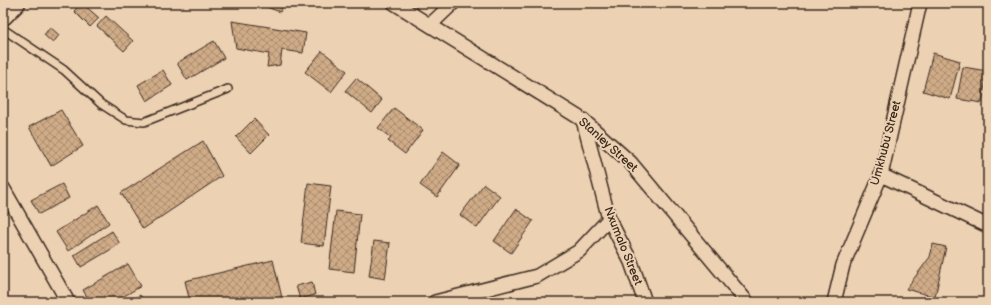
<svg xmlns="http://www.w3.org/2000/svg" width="991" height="305" font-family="'Balsamiq Sans',sans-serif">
<defs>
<pattern id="building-cross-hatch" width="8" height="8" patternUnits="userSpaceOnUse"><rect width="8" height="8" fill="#cfab87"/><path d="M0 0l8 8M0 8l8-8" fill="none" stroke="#a98b6e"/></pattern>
</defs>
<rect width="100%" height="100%" fill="#ecd1b3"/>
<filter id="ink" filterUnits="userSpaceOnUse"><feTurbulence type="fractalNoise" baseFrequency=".025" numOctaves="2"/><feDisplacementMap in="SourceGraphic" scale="8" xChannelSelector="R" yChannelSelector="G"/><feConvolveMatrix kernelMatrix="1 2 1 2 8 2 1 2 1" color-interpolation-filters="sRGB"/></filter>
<g filter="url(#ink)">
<g fill="url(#building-cross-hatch)" stroke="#3b2a1e">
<path d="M82 3 99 18 90 27 74 11Z"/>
<path d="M256 3H284L280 12Z"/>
<path d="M106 16 133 41 124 51 97 26Z"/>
<path d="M232 21 306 33 303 53 282 50 280 65 267 67 269 54 236 48Z"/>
<path d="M50 27 59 35 53 43 44 35Z"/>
<path d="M214 41 224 58 187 80 177 63Z"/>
<path d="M322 51 347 71 331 92 305 72Z"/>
<path d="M933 53 960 61 950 99 923 91Z"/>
<path d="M963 67 987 71 982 103 957 99Z"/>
<path d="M163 70 172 85 147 101 138 85Z"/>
<path d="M356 78 382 100 372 113 345 91Z"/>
<path d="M394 108 423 130 405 154 388 141 391 138 378 128Z"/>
<path d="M61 110 83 146 51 166 29 127Z"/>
<path d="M254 119 269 135 251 153 236 137Z"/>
<path d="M203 141 222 176 143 229 121 193Z"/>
<path d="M443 152 460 165 437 197 420 185Z"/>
<path d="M308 183 331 186 324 246 301 243Z"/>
<path d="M62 184 69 198 39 214 31 200Z"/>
<path d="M484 184 500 196 477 228 460 215Z"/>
<path d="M98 205 109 223 68 251 56 232Z"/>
<path d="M516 209 533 221 511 253 494 241Z"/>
<path d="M336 211 360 214 354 272 329 269Z"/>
<path d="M112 231 120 244 81 267 74 255Z"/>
<path d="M374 241 390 243 385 279 369 276Z"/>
<path d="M933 244 946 247 935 297 906 289 930 257Z"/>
<path d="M273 260 283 302H190L185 281Z"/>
<path d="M128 264 141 286 114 302H90L83 290Z"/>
<path d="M312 282 315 295 300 299 296 286Z"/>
<path d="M140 295 145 302H130Z"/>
</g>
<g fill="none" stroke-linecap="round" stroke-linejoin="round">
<g stroke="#3b2a1e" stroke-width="10">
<path id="service" d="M3 29 64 70 101 104 126 120 144 122 228 89"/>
</g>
<g stroke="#3b2a1e" stroke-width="16">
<g id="minor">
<path d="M394 3 583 120 630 162 747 302"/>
<path d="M430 25 453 3"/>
<path d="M583 120 609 219 631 262 645 302"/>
<path d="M881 175 988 226"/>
<path d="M3 188 68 302"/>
<path d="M435 302 537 276 579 251 609 219"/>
<path d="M834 302 843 265 881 175 920 3"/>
</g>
</g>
<g stroke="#3b2a1e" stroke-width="21">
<path id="secondary" d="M3 16 16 3"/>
</g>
<use href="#service" stroke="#ecd1b3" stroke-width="7"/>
<use href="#minor" stroke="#ecd1b3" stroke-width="13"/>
<use href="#secondary" stroke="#ecd1b3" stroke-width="18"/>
</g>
</g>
<g text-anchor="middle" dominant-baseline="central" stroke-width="4" stroke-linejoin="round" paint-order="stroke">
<g font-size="12" fill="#3b2a1e" stroke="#ecd1b3">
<text transform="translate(886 143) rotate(-75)">Umkhubu Street</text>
<text transform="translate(608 145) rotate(42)">Stanley Street</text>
<text transform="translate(623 246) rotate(68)">Nxumalo Street</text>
</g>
</g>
<rect width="991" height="305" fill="none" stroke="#ecd1b3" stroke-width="16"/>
<rect x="8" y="8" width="975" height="289" fill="none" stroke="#3b2a1e" stroke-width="1.5" filter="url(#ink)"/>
</svg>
